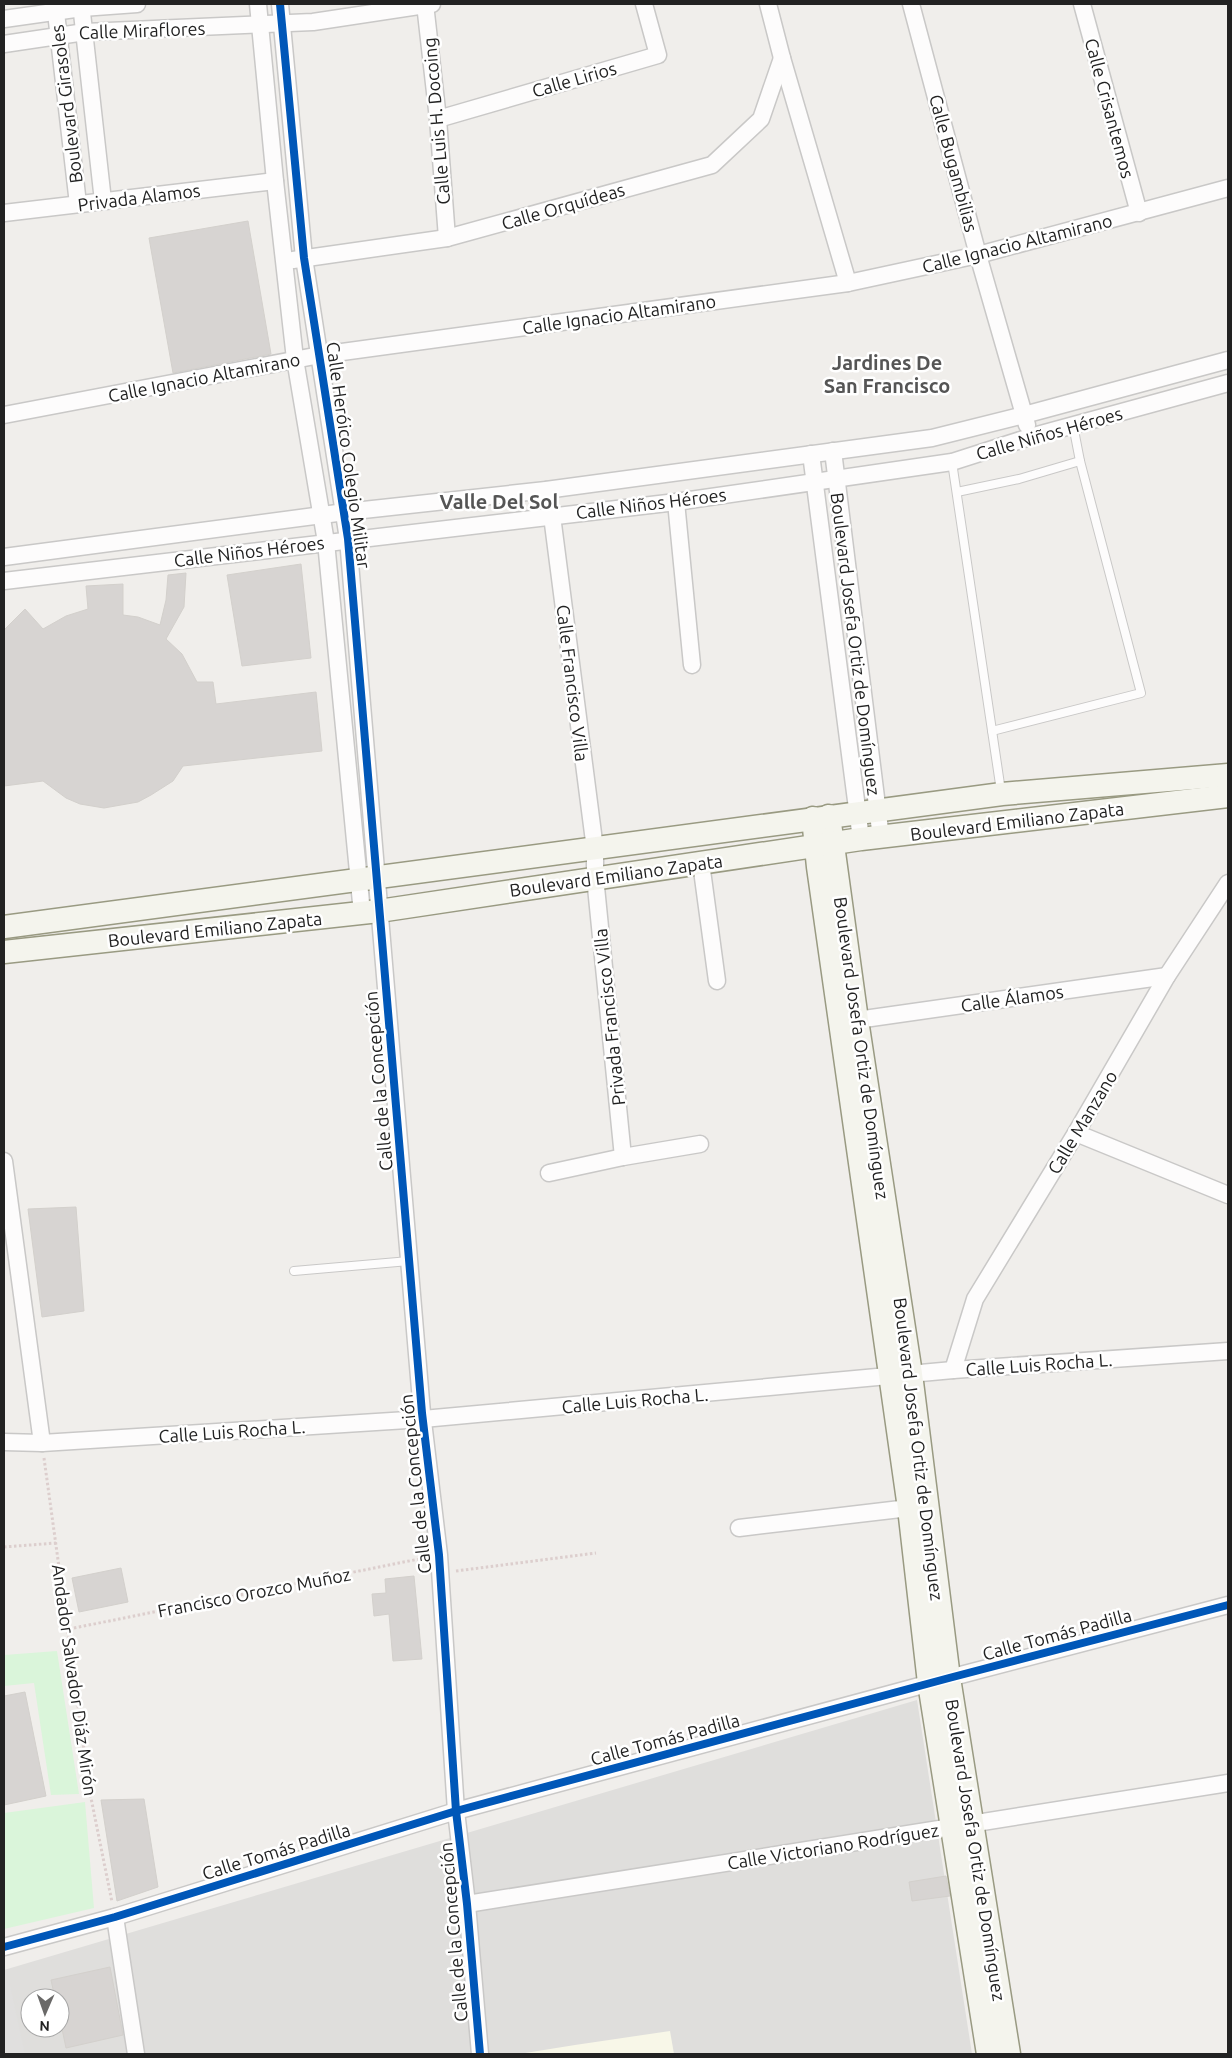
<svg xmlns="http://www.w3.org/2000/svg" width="1232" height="2058" font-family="Ubuntu,sans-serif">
<rect width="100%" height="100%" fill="#f0eeeb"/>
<path fill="#dfdedc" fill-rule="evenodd" d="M917 1700 972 2054H4V1970ZM30 1998H60V2028H30Z"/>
<path fill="#f8f7e8" d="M670 2031 674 2054H519L575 2045Z"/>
<g fill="#daf5da">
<path d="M57 1651 79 1794 51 1795 34 1683 4 1686V1655Z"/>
<path d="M85 1802 94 1908 4 1929V1813Z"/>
</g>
<path fill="#e0dfde" d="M4 1980H9L25 2054H4Z"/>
<g fill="#d7d4d2" stroke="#d3d0cc">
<path d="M248 221 271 354 173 373 149 238Z"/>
<path d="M301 564 311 658 242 666 227 575Z"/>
<path d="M186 573 184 607 166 639 182 654 197 682H213L216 704 316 692 322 751 183 766 173 781 151 795 138 802 104 808 80 804 66 798 43 781 4 786V630L25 609 43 629 66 616 88 609 86 586 123 584V615L138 617 160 625 166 600 168 575Z"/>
<path d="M76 1207 84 1311 42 1317 28 1209Z"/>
<path d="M121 1568 128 1602 79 1612 72 1578Z"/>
<path d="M414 1576 422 1659 393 1661 389 1614 374 1616 372 1594 386 1593 385 1579Z"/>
<path d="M25 1692 46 1796 4 1805V1696Z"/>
<path d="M144 1799 158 1887 117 1901 101 1800Z"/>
<path d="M946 1876 950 1896 912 1901 909 1882Z"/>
<path d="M110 1967 123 2035 66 2048 60 2019V1998H55L51 1980Z"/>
</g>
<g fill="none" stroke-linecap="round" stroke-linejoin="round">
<g stroke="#c9c8c7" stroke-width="10">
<g id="lane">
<path d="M952 462 1001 791"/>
<path d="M957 492 1019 479 1080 461"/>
<path d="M992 731 1141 693 1080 461 1073 425"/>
<path d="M294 1271 409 1261"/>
</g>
</g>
<g stroke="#c9c8c7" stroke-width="19">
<g id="street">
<path d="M55 4 78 204"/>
<path d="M81 4 103 201"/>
<path d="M258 4 275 181 295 359 326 542 362 913"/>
<path d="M280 4 304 258 348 539 422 1413 439 1555 456 1811 467 1904 480 2054"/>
<path d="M425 4 438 119 447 238"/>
<path d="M768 4 782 58 848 283"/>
<path d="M911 4 978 255 1027 425"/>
<path d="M1082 4 1139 213"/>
<path d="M4 19 82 8 137 4"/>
<path d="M4 44 85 32 313 22 432 4"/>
<path d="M438 119 658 55 644 4"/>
<path d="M4 213 275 181"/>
<path d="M293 260 447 238 712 165 761 119 782 58"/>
<path d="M4 415 320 355 848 283 978 255 1228 188"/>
<path d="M833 451 881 838"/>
<path d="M811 454 861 839"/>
<path d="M546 490 552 516 595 849V877L623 1157"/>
<path d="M676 502 692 665"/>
<path d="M4 557 345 512 546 490 932 438 1024 415 1228 360"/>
<path d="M4 581 676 502 952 462 1030 437 1228 383"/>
<path d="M701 863 717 981"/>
<path d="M857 1020 1167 976"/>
<path d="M1076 1133 1228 1195"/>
<path d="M4 1161 42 1443"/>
<path d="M549 1173 623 1157 700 1144"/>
<path d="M953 1370 975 1299 1076 1133 1167 976 1228 883"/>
<path d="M4 1442 42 1443 423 1419 953 1370 1228 1351"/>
<path d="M739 1528 909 1508"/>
<path d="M467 1904 1228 1783"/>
<path d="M115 1917 136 2054"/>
<path d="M4 1947 115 1917 456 1811 949 1678 1228 1605"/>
</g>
</g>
<g stroke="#999a82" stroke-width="25">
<g id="secondary">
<path d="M829 816 857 1020 911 1374 949 1678 1009 2054"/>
<path d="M813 818 818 867 909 1508 929 1683 988 2054"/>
<path d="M4 927 1002 794 1228 775"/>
<path d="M4 952 379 911 861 839 1228 796"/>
</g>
</g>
<g stroke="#dccecd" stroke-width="3" stroke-dasharray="2.5 2.5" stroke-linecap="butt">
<path d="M44 1458 90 1793 112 1902"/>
<path d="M4 1547 56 1543"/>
<path d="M456 1571 596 1553"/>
<path d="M69 1629 424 1558"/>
</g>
<use href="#lane" stroke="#fdfcfc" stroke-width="8"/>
<use href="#street" stroke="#fdfcfc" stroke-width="16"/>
<use href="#secondary" stroke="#f4f4ed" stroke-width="22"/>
<g stroke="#fff" stroke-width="11">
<g id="cycleway">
<path d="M280 4 304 258 348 539 422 1413 439 1555 456 1811 467 1904 480 2054"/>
<path d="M4 1947 115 1917 456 1811 949 1678 1228 1605"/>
</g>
</g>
<use href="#cycleway" stroke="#0057b8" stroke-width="8"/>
</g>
<g text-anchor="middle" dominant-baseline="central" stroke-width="5" stroke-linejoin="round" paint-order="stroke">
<g font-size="18" fill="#222" stroke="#fff">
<text transform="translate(142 30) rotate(-2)">Calle Miraflores</text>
<text transform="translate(574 79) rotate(-16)">Calle Lirios</text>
<text transform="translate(66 104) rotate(-97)">Boulevard Girasoles</text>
<text transform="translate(1110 108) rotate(75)">Calle Crisantemos</text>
<text transform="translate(436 121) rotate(-95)">Calle Luis H. Docoing</text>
<text transform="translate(954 163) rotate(75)">Calle Bugambilias</text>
<text transform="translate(139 197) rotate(-7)">Privada Alamos</text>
<text transform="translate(563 206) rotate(-16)">Calle Orquídeas</text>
<text transform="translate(1017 243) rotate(-14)">Calle Ignacio Altamirano</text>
<text transform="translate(619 314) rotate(-8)">Calle Ignacio Altamirano</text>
<text transform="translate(204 377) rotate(-11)">Calle Ignacio Altamirano</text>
<text transform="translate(1049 433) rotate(-16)">Calle Niños Héroes</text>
<text transform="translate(349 455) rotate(82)">Calle Heróico Colegio Militar</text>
<text transform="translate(651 503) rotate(-7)">Calle Niños Héroes</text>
<text transform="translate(249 551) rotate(-7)">Calle Niños Héroes</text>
<text transform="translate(856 644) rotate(83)">Boulevard Josefa Ortiz de Domínguez</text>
<text transform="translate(573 683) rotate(83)">Calle Francisco Villa</text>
<text transform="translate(1017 821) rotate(-7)">Boulevard Emiliano Zapata</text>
<text transform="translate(616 875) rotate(-8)">Boulevard Emiliano Zapata</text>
<text transform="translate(215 929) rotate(-6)">Boulevard Emiliano Zapata</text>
<text transform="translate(1012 998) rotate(-8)">Calle Álamos</text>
<text transform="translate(609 1017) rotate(-96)">Privada Francisco Villa</text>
<text transform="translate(862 1048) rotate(82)">Boulevard Josefa Ortiz de Domínguez</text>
<text transform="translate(378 1081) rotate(-95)">Calle de la Concepción</text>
<text transform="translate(1082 1122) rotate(-59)">Calle Manzano</text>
<text transform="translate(1039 1364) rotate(-4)">Calle Luis Rocha L.</text>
<text transform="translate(635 1400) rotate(-5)">Calle Luis Rocha L.</text>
<text transform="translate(232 1431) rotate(-4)">Calle Luis Rocha L.</text>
<text transform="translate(919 1449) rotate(83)">Boulevard Josefa Ortiz de Domínguez</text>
<text transform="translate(415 1484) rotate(-96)">Calle de la Concepción</text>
<text transform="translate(254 1592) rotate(-11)">Francisco Orozco Muñoz</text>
<text transform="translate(1057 1634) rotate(-15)">Calle Tomás Padilla</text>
<text transform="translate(75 1680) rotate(82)">Andador Salvador Diáz Mirón</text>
<text transform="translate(665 1739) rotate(-15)">Calle Tomás Padilla</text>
<text transform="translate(833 1846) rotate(-9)">Calle Victoriano Rodríguez</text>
<text transform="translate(976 1850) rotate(81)">Boulevard Josefa Ortiz de Domínguez</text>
<text transform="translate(276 1851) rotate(-17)">Calle Tomás Padilla</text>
<text transform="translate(453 1932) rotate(-95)">Calle de la Concepción</text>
</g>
<g font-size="20" font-weight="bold" fill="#555" stroke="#fff">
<text x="887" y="362">Jardines De<tspan x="887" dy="23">San Francisco</tspan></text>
<text x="499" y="501">Valle Del Sol</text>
</g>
</g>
<rect width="1232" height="2058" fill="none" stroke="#222222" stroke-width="10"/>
<g transform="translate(45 2013) rotate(182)"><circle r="24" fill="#ffffff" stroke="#a7a7a7"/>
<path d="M0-4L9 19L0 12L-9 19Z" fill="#6a6968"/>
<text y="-8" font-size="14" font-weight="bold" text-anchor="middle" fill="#222222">N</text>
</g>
</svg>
